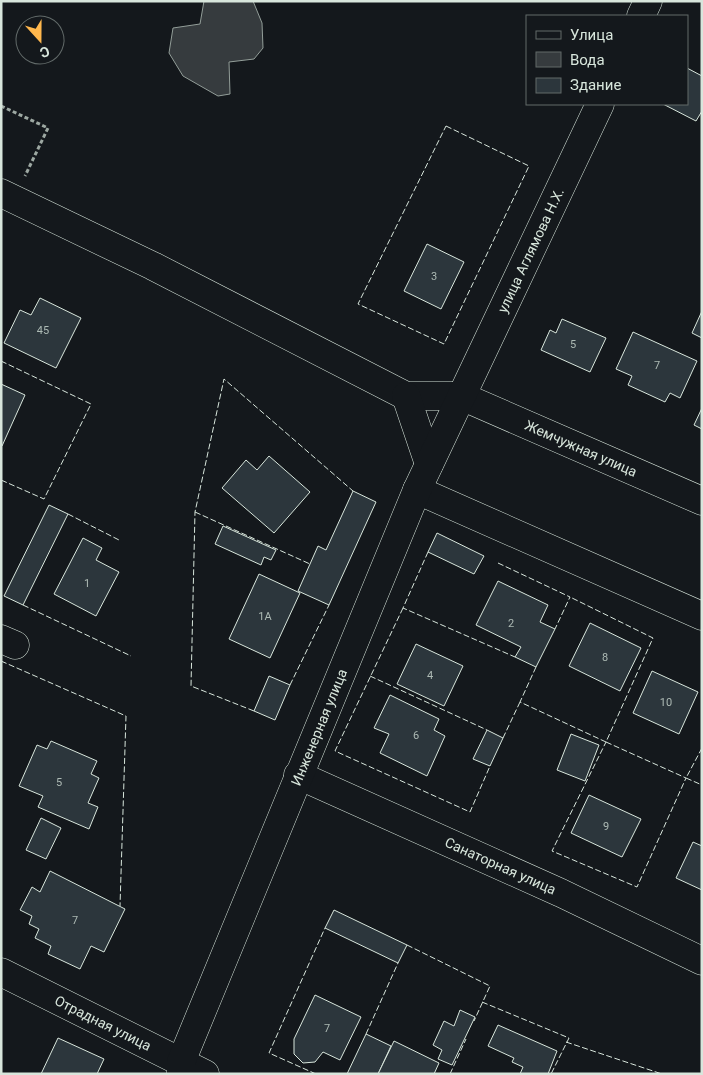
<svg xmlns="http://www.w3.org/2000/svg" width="703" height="1075" font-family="Roboto,sans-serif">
<rect width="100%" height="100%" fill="#14181c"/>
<path fill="#363b3e" stroke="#939e99" d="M204 1H253L262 23 263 48 254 59 229 62 230 94 218 96 183 76 169 53 173 28 200 24Z"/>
<g fill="#2c363c" stroke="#d8e6dc">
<path d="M687 68 702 76V111L696 121 663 104H687Z"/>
<path d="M427 244 464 262 441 309 404 291Z"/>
<path d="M40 298 81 318 56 368 4 343 20 310 31 315Z"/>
<path d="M702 311V338L692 333Z"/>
<path d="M562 319 606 338 590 372 541 350 550 330 556 333Z"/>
<path d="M633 332 697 361 680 398 670 393 665 402 628 385 632 376 616 369Z"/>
<path d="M1 384 25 395 2 446H1Z"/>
<path d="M702 408V429L694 425Z"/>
<path d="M269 456 310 492 274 533 222 488 246 460 257 470Z"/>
<path d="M353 491 376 502 329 605 298 591 318 546 326 550Z"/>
<path d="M49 505 68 514 23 605 4 596Z"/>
<path d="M223 526 276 550 271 560 264 557 261 565 215 544Z"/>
<path d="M437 533 484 556 474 574 428 552Z"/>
<path d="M83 538 102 548 96 560 119 572 96 616 54 594Z"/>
<path d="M259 574 300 593 270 658 229 639Z"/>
<path d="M498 581 548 605 540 622 555 629 536 667 515 657 521 647 476 625Z"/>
<path d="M590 623 641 648 620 691 569 666Z"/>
<path d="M416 644 463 666 444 706 397 684Z"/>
<path d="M652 671 698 692 679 734 633 713Z"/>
<path d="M269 676 290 685 275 720 254 711Z"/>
<path d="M390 695 439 719 434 730 445 736 427 776 380 753 389 734 374 728Z"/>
<path d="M487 730 503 738 490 766 473 759Z"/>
<path d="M571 734 599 745 585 781 557 770Z"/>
<path d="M51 741 97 761 91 774 99 778 88 803 98 807 89 829 38 807 43 796 19 786 37 745 47 749Z"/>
<path d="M589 795 641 819 622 857 571 833Z"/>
<path d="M41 818 61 828 46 859 26 850Z"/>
<path d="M693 842 702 846V890L676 878Z"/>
<path d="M50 871 125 909 104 952 91 946 80 969 48 954 51 946 35 938 39 929 29 924 32 916 20 910 32 887 40 892Z"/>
<path d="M334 910 407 945 398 963 325 928Z"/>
<path d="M315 995 361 1017 340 1060 323 1052 315 1062 303 1063 294 1054V1039Z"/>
<path d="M460 1010 475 1017 452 1065 438 1059 442 1050 433 1045 444 1021 454 1026Z"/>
<path d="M498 1025 557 1051 548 1074H520L523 1067 512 1062 514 1058 488 1046Z"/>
<path d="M366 1034 391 1046 378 1074H347Z"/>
<path d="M58 1038 104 1059 97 1074H41Z"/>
<path d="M394 1041 439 1063 434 1074H378Z"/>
</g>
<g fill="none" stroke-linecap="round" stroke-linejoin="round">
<g stroke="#d8e6dc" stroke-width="29">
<g id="minor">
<path d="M641 16 648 1"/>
<path id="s1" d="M1 193 153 266 406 396H461L702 501"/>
<path d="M406 396 429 464"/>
<path d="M417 490 702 616"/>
<path d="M1 639 15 645"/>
<path id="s2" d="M298 775 561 893 702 961"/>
<path id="s3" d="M1 972 205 1074"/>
<path id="s4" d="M181 1074V1062L417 490 600 104"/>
</g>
</g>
<path stroke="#9da8a2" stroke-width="3" stroke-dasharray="4 2.5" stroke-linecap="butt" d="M1 106 48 128 25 176"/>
<use href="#minor" stroke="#14181c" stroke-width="28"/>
<g stroke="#d8e6dc" stroke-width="1" stroke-dasharray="6 2.5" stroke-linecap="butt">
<path d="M446 126 529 166 444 344 358 304Z"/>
<path d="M1 361 91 404 44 499 1 480"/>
<path d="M195 512 310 564"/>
<path d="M68 514 119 540"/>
<path d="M428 552 403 608 515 657"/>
<path d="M498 563 570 597 555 629"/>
<path d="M23 605 131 656"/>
<path d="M403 608 335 751 470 812 490 766"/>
<path d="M1 661 126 716 120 906"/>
<path d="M536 667 520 702 606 742 653 638 570 597"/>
<path d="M370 676 487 730"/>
<path d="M290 685 329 605"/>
<path d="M254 711 191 686 195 512 224 379 353 491"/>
<path d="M503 738 520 702"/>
<path d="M606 742 686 778 637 887 552 851Z"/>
<path d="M702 748 686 778 702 785"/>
<path d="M407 945 490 986 474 1021"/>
<path d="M482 1002 569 1038 551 1074"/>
<path d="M366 1034 398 963"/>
<path d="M566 1042 662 1074"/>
<path d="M316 1074 269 1053 325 928"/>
<path d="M450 1074 466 1039"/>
</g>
</g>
<g text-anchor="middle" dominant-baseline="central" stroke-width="4" stroke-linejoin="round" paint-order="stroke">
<g font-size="11" fill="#adbab4">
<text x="434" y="276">3</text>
<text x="43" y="330">45</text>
<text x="573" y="344">5</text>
<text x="657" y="365">7</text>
<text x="87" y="583">1</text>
<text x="265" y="616">1А</text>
<text x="511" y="623">2</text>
<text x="605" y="657">8</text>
<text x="430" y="675">4</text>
<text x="666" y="702">10</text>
<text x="416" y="735">6</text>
<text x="59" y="782">5</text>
<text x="606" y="826">9</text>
<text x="75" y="920">7</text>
<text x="327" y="1028">7</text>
</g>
<g font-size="14" fill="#d8e6dc" stroke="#14181c">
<text stroke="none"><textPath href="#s4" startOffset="896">улица Аглямова Н.Х.</textPath></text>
<text stroke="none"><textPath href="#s1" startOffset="639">Жемчужная улица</textPath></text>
<text stroke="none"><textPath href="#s4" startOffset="374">Инженерная улица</textPath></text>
<text stroke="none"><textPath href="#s2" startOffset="222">Санаторная улица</textPath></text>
<text stroke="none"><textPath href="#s3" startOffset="114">Отрадная улица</textPath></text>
</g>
</g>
<rect width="703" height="1075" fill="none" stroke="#d8e6dc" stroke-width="5"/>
<rect x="526" y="15" width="162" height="90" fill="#14181c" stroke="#626a69"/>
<rect x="536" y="31" width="25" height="8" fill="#14181c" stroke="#626a69"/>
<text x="570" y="40" font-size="15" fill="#d8e6dc">Улица</text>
<rect x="536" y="52" width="25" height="15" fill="#363b3e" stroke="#626a69"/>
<text x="570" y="65" font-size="15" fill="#d8e6dc">Вода</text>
<rect x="536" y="78" width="25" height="15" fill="#2c363c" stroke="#626a69"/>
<text x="570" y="90" font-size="15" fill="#d8e6dc">Здание</text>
<g transform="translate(40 40) rotate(159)"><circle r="24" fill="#14181c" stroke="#626a69"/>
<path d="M0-4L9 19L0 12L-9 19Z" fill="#ffb74d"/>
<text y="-8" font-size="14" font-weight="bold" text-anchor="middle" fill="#d8e6dc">С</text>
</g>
</svg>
